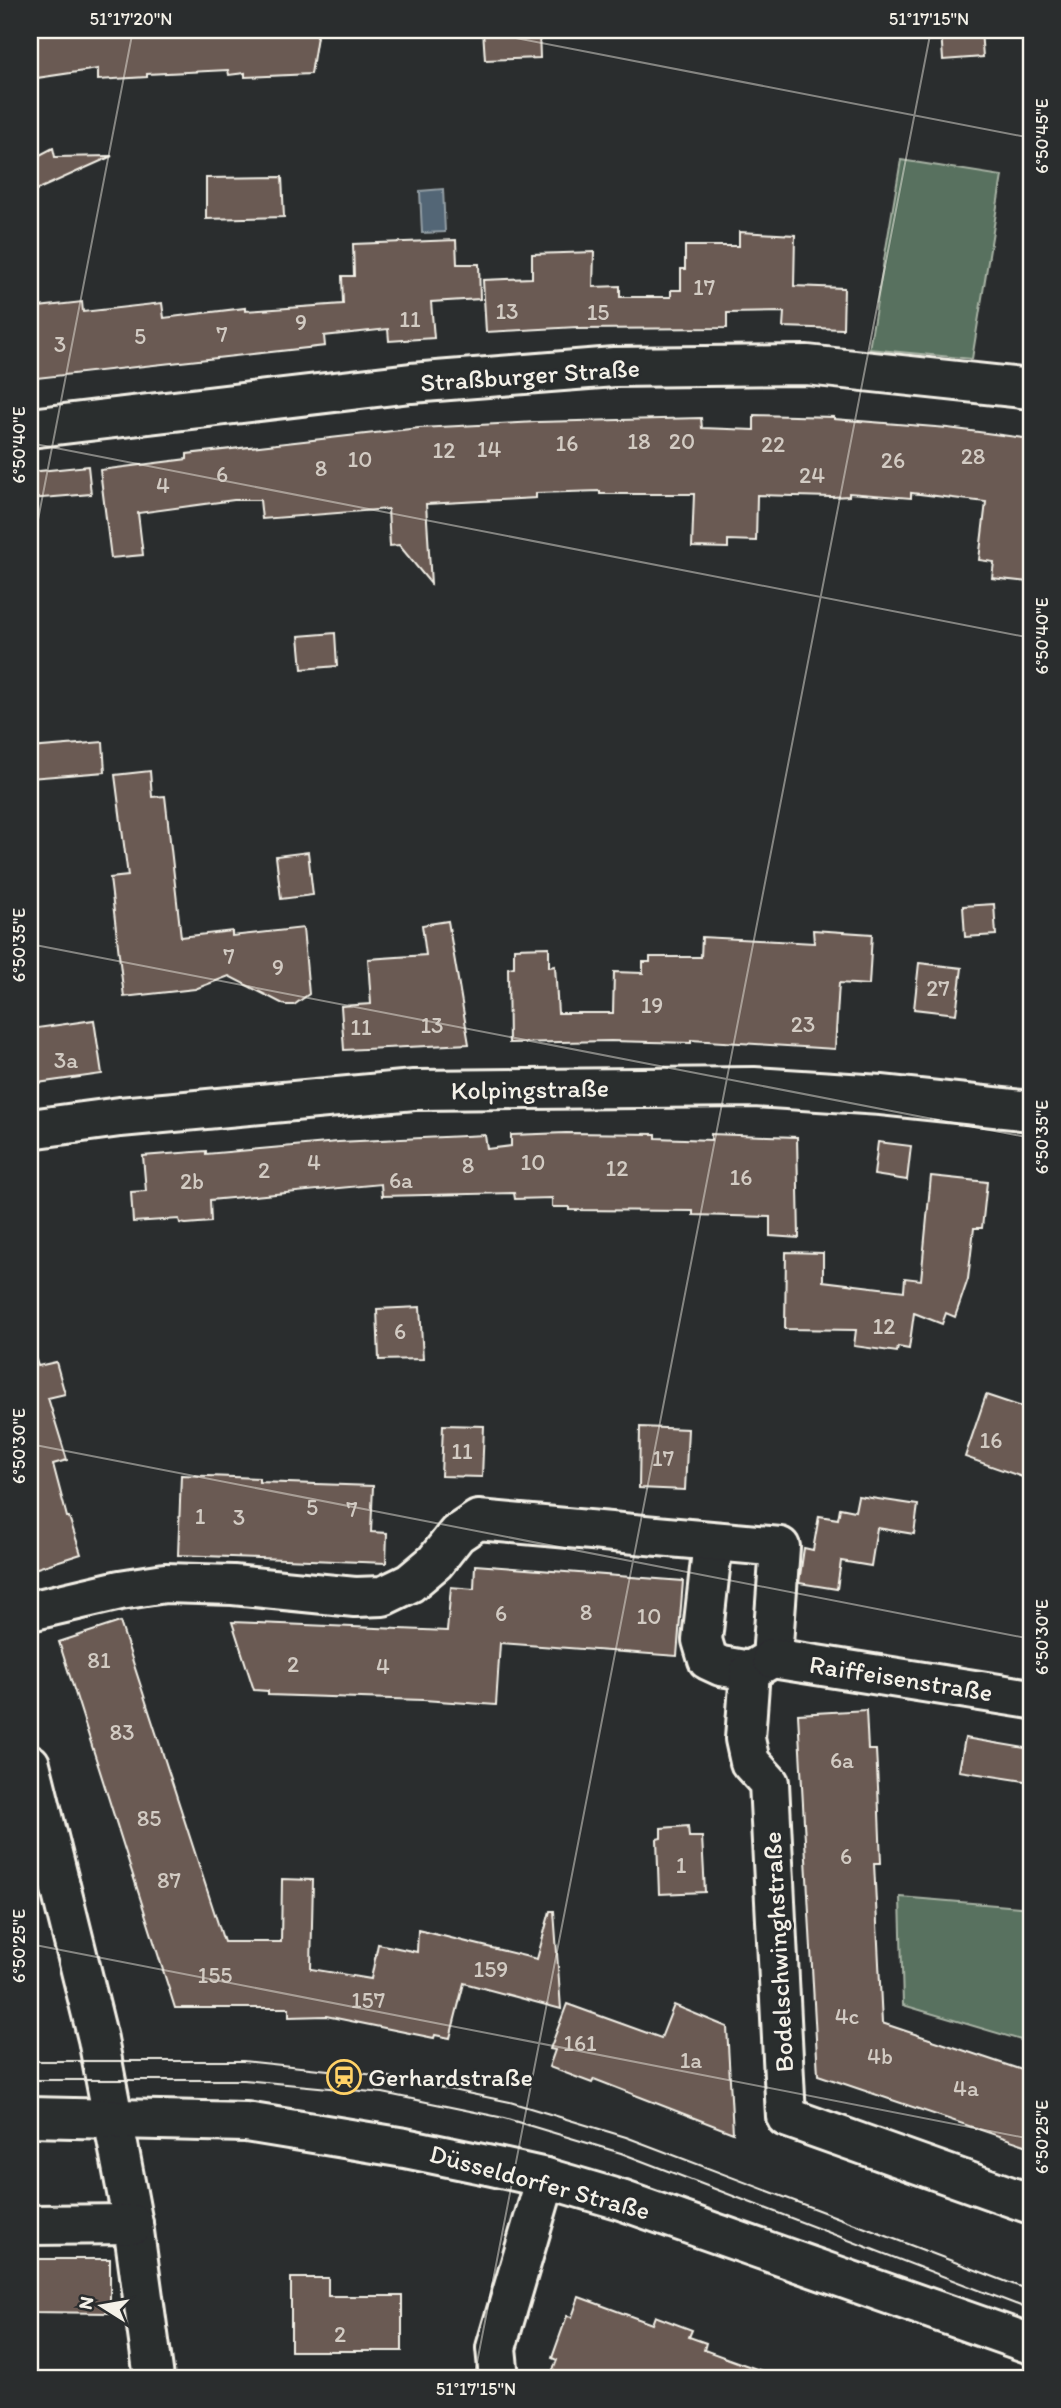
<svg xmlns="http://www.w3.org/2000/svg" width="1061" height="2408" font-family="Itim,sans-serif">
<rect width="100%" height="100%" fill="#2a2d2e"/>
<filter id="ink" filterUnits="userSpaceOnUse"><feTurbulence type="fractalNoise" baseFrequency=".0143" numOctaves="2"/><feDisplacementMap in="SourceGraphic" scale="14" xChannelSelector="R" yChannelSelector="G"/><feConvolveMatrix kernelMatrix="1 2 1 2 8 2 1 2 1" color-interpolation-filters="sRGB"/></filter>
<g filter="url(#ink)">
<g fill="#59715e" stroke="#a6b1a3" stroke-width="2">
<path d="M901 160 1002 176 972 359 869 349Z"/>
<path d="M900 1897 1031 1908V2043L903 2005Z"/>
</g>
<path fill="#536676" stroke="#939ea4" stroke-width="2" d="M443 189 445 232 422 233 420 191Z"/>
<g fill="#6b5a53" stroke="#f4f1e8" stroke-width="2">
<path d="M30 30H318L311 74 245 77V73L229 75 228 70 147 74V77L98 80V69L30 79Z"/>
<path d="M483 30H539L540 58 485 60Z"/>
<path d="M941 30H981L983 57 943 60Z"/>
<path d="M53 148 55 157 112 156 30 193V160Z"/>
<path d="M282 177 284 217 206 219V178Z"/>
<path d="M739 232 795 235 794 286 844 288 843 329 783 327 784 312 727 313V328L577 329V327L486 332 483 280 532 278V254L594 252 593 287 620 286V297H671V290H681V269H685V246H739Z"/>
<path d="M456 240 457 264H479L480 299 431 302 434 338 389 341 388 329 324 336 325 346 37 378 30 308 82 302 83 312 162 303 164 318 245 308V311L343 304 342 276H354L353 244Z"/>
<path d="M754 415 834 417V419L948 428 1031 439V556L1028 582 992 578 994 562 979 560 986 502 911 493V498L849 493V496L832 497 757 495 756 541 728 540V548L692 547 694 494H600V491L536 493V498L426 504 431 584 399 545 390 546 388 509 262 519 260 500H234L138 513 143 555 111 558 100 470 187 459V454L419 428 537 422 701 418 702 428 754 430Z"/>
<path d="M88 466 91 494 30 499V472Z"/>
<path d="M335 633 337 666 302 669 299 636Z"/>
<path d="M103 742 105 772 30 778V748Z"/>
<path d="M150 771 152 797 165 796 181 937 232 931V936L303 928 309 994 294 1005H285L229 976 195 989 124 997 110 878 128 876 115 775Z"/>
<path d="M308 852 313 895 281 899 276 856Z"/>
<path d="M994 904 996 935 965 937 963 906Z"/>
<path d="M448 921 469 1044 344 1050 341 1006 371 1004 368 959 426 955 422 925Z"/>
<path d="M813 930 872 934 869 985 839 983 835 1049 691 1040V1043L611 1041 509 1043 508 968 514 967V948L549 947V967L555 966 558 1013H613L614 972 643 973V962H650V957H701L702 937 814 943Z"/>
<path d="M919 963 962 968 956 1014 914 1009Z"/>
<path d="M94 1020 102 1074 30 1084V1029Z"/>
<path d="M566 1133 656 1134V1138L711 1140V1134L797 1137 799 1238 770 1236V1217L693 1215V1211L569 1210V1207H552V1198L515 1199 514 1193 382 1196 381 1184 210 1200 211 1222 186 1224 180 1223 179 1219 133 1222 131 1192 146 1191 143 1156 206 1151V1154L338 1142 485 1135 487 1149 511 1146V1135Z"/>
<path d="M878 1142 911 1146 907 1180 874 1175Z"/>
<path d="M931 1176 987 1182 982 1228H974L968 1279 955 1317 946 1313 942 1324 914 1313 909 1349 898 1347 897 1352 854 1346 856 1330 785 1329 786 1252 823 1253V1281L904 1291 905 1278 921 1280Z"/>
<path d="M420 1307 423 1359 379 1360 377 1309Z"/>
<path d="M36 1360 38 1366 56 1362 65 1394 48 1398 67 1460 53 1464 67 1517H69L81 1554 34 1569 30 1555V1361Z"/>
<path d="M986 1395 1031 1410V1480L965 1457Z"/>
<path d="M443 1425 484 1426 482 1477 441 1476Z"/>
<path d="M640 1427 688 1429 685 1490 639 1488Z"/>
<path d="M181 1475 259 1478V1482L373 1486 371 1532 387 1533 386 1563 178 1555Z"/>
<path d="M858 1496 918 1505 914 1534 877 1528 871 1566 841 1561 837 1589 799 1583 804 1548 813 1550 819 1516 838 1519 840 1508 855 1511Z"/>
<path d="M475 1565 683 1581 677 1656 500 1643 496 1705 423 1700 268 1695V1691L254 1690 232 1622 447 1631 451 1587 474 1589Z"/>
<path d="M120 1622 224 1942H281L282 1879 313 1880 311 1969 371 1979 378 1944 417 1952 418 1930 537 1959 550 1911H554L561 2009 464 1983 450 2038 435 2035 434 2038 326 2016 289 2017V2008H175L59 1642Z"/>
<path d="M866 1710 868 1750H876L878 1787 881 1863H874L882 2023 1031 2073V2147L818 2075 798 1714Z"/>
<path d="M965 1738 1031 1749V1782L959 1771Z"/>
<path d="M688 1826 689 1837H702L705 1892 659 1894 657 1839 661 1838V1828Z"/>
<path d="M567 2004 661 2038 674 2005 727 2027 733 2133 594 2079 592 2083 549 2067 555 2050 550 2049Z"/>
<path d="M30 2259H110V2313L30 2312Z"/>
<path d="M291 2278H328V2296H402V2351H291Z"/>
<path d="M579 2297 652 2324 655 2316 692 2330 689 2337 706 2343 704 2350 773 2375 772 2378H550L557 2360 552 2358 567 2316 572 2317Z"/>
</g>
<g fill="none" stroke-linecap="round" stroke-linejoin="round">
<g stroke="#f4f1e8" stroke-width="44">
<g id="street">
<path d="M30 428 411 383 614 367 807 365 1031 389"/>
<path d="M30 1129 120 1117 414 1090 754 1087 881 1095 1031 1111"/>
<path d="M713 1542 702 1640 708 1660 721 1666 750 1671"/>
<path d="M30 1611 120 1590 165 1583 233 1585 355 1597 383 1596 410 1583 435 1562 457 1534 478 1520 780 1547 772 1658 750 1671 745 1739 750 1762 769 1783 786 2117 1031 2204"/>
<path d="M772 1658 1031 1699"/>
<path d="M30 1764 98 2039 133 2224 154 2378"/>
<path d="M30 2225 133 2224"/>
<path d="M499 2378 496 2348 546 2178"/>
</g>
</g>
<g stroke="#f4f1e8" stroke-width="44">
<path id="secondary" d="M30 2117 246 2122 405 2148 492 2166 546 2178 621 2200 1031 2344"/>
</g>
<use href="#street" stroke="#2a2d2e" stroke-width="38"/>
<use href="#secondary" stroke="#2a2d2e" stroke-width="38"/>
<g stroke="#f4f1e8" stroke-width="2">
<path d="M30 2061H243L385 2076 510 2102 626 2137 1031 2291"/>
<path d="M30 2080H244L383 2093 504 2118 621 2153 1031 2310"/>
</g>
</g>
</g>
<path fill="none" stroke="#f4f1e8" stroke-width="2" stroke-opacity="0.45" d="M475 30 1031 138M30 443 1031 638M30 561 133 30M30 944 1031 1138M30 1444 1031 1639M30 1944 1031 2139M474 2378 931 30"/>
<defs>
<g id="station-ring" transform="scale(1.75)"><circle r="9.5" fill="#2a2d2e" stroke="#ffd166" stroke-width="1.5"/><path d="M-3-6H3Q5-6 5-4V2Q5 4 3 4L4.5 6H3L1.5 4h-3L-3 6H-4.5L-3 4Q-5 4-5 2V-4Q-5-6-3-6ZM-3.5-4v3h7v-3ZM-3.5 1v1.5H-2V1ZM2 1v1.5H3.5V1Z" fill="#ffd166"/></g>
</defs>
<g fill-rule="evenodd">
<use href="#station-ring" x="344" y="2077"/>
</g>
<g text-anchor="middle" dominant-baseline="central" stroke-width="5" stroke-linejoin="round" paint-order="stroke">
<g font-size="23" fill="#d2cbc3">
<text x="704" y="287">17</text>
<text x="507" y="311">13</text>
<text x="598" y="312">15</text>
<text x="410" y="319">11</text>
<text x="301" y="322">9</text>
<text x="222" y="334">7</text>
<text x="140" y="336">5</text>
<text x="60" y="344">3</text>
<text x="639" y="441">18</text>
<text x="682" y="441">20</text>
<text x="567" y="443">16</text>
<text x="773" y="444">22</text>
<text x="489" y="449">14</text>
<text x="444" y="450">12</text>
<text x="973" y="456">28</text>
<text x="360" y="459">10</text>
<text x="893" y="460">26</text>
<text x="321" y="468">8</text>
<text x="222" y="474">6</text>
<text x="812" y="475">24</text>
<text x="163" y="485">4</text>
<text x="229" y="956">7</text>
<text x="278" y="967">9</text>
<text x="938" y="988">27</text>
<text x="652" y="1005">19</text>
<text x="803" y="1024">23</text>
<text x="432" y="1025">13</text>
<text x="361" y="1027">11</text>
<text x="66" y="1060">3a</text>
<text x="314" y="1162">4</text>
<text x="533" y="1162">10</text>
<text x="468" y="1165">8</text>
<text x="617" y="1168">12</text>
<text x="264" y="1170">2</text>
<text x="741" y="1177">16</text>
<text x="401" y="1180">6a</text>
<text x="192" y="1181">2b</text>
<text x="884" y="1326">12</text>
<text x="400" y="1331">6</text>
<text x="991" y="1440">16</text>
<text x="462" y="1451">11</text>
<text x="663" y="1458">17</text>
<text x="312" y="1507">5</text>
<text x="352" y="1509">7</text>
<text x="200" y="1516">1</text>
<text x="239" y="1517">3</text>
<text x="586" y="1612">8</text>
<text x="501" y="1613">6</text>
<text x="649" y="1616">10</text>
<text x="99" y="1660">81</text>
<text x="293" y="1664">2</text>
<text x="383" y="1666">4</text>
<text x="122" y="1732">83</text>
<text x="842" y="1760">6a</text>
<text x="149" y="1818">85</text>
<text x="846" y="1856">6</text>
<text x="681" y="1865">1</text>
<text x="169" y="1880">87</text>
<text x="491" y="1969">159</text>
<text x="215" y="1975">155</text>
<text x="368" y="2000">157</text>
<text x="847" y="2016">4c</text>
<text x="580" y="2043">161</text>
<text x="880" y="2056">4b</text>
<text x="691" y="2060">1a</text>
<text x="966" y="2088">4a</text>
<text x="340" y="2334">2</text>
</g>
<g font-size="26" fill="#f4f1e8" stroke="#2a2d2e">
<text transform="translate(530 375) rotate(-4)">Straßburger Straße</text>
<text transform="translate(530 1089) rotate(-1)">Kolpingstraße</text>
<text transform="translate(901 1678) rotate(9)">Raiffeisenstraße</text>
<text transform="translate(778 1952) rotate(-93)">Bodelschwinghstraße</text>
<text transform="translate(540 2182) rotate(15)">Düsseldorfer Straße</text>
</g>
<g font-size="26" fill="#f4f1e8" stroke="#2a2d2e" text-anchor="start">
<text x="368" y="2077">Gerhardstraße</text>
</g>
</g>
<rect width="1061" height="2408" fill="none" stroke="#2a2d2e" stroke-width="77"/>
<g transform="translate(102 2306) rotate(281)" stroke="#2a2d2e" stroke-width="5" paint-order="stroke">
<path d="M0-5L12 26L0 18L-12 26Z" fill="#f4f1e8"/>
<text y="-10" font-size="19" font-weight="bold" text-anchor="middle" fill="#f4f1e8">N</text>
</g>
<rect x="38" y="38" width="985" height="2332" fill="none" stroke="#f4f1e8" stroke-width="2.5"/>
<g font-size="18" text-anchor="middle" fill="#f4f1e8">
<text x="131" y="25">51°17'20"N</text>
<text x="929" y="25">51°17'15"N</text>
<text transform="translate(1042 136) rotate(-90)" y="6">6°50'45"E</text>
<text transform="translate(19 445) rotate(-90)" y="6">6°50'40"E</text>
<text transform="translate(1042 636) rotate(-90)" y="6">6°50'40"E</text>
<text transform="translate(19 945) rotate(-90)" y="6">6°50'35"E</text>
<text transform="translate(1042 1137) rotate(-90)" y="6">6°50'35"E</text>
<text transform="translate(19 1446) rotate(-90)" y="6">6°50'30"E</text>
<text transform="translate(1042 1637) rotate(-90)" y="6">6°50'30"E</text>
<text transform="translate(19 1946) rotate(-90)" y="6">6°50'25"E</text>
<text transform="translate(1042 2137) rotate(-90)" y="6">6°50'25"E</text>
<text x="476" y="2395">51°17'15"N</text>
</g>
</svg>
